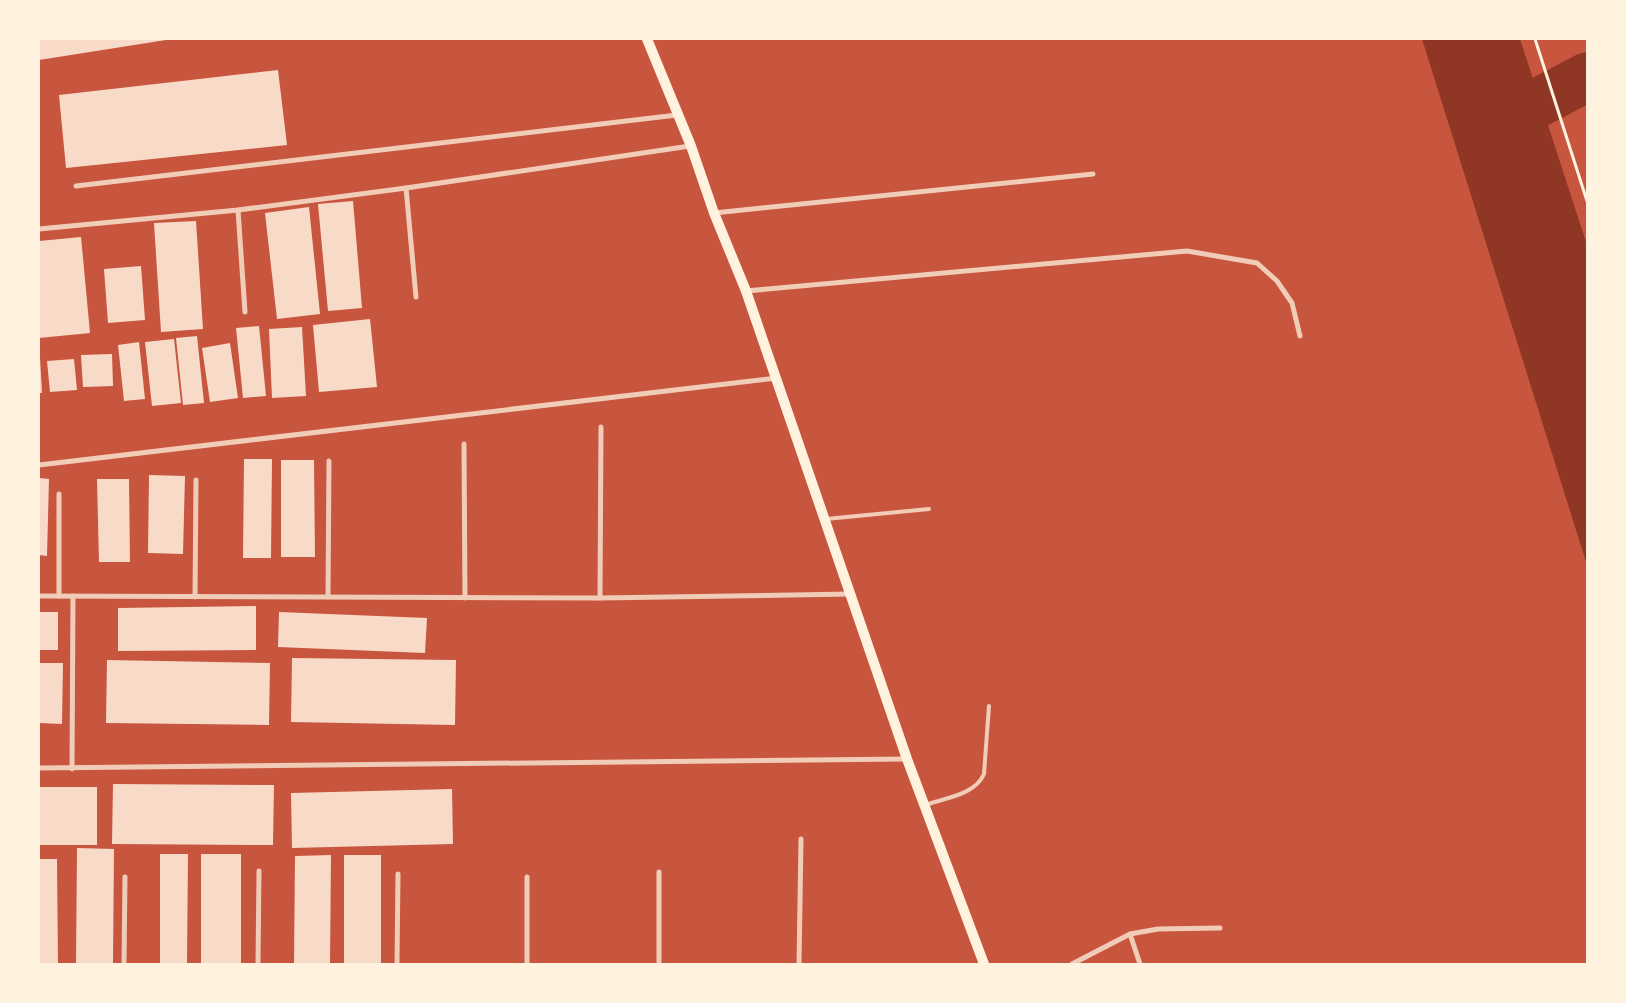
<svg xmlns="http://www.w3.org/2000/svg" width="1626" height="1003" font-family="Overpass,sans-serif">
<rect width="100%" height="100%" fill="#c8553d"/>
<path fill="#8f3625" d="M1422 39H1520L1587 245V565Z"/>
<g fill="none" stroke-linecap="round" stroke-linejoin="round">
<path stroke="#8f3625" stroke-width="49" d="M1498 124 1587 77"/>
</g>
<g fill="#f7dbc8">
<path d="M39 39H166V40L39 60Z"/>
<path d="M278 70 287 145 66 168 59 95Z"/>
<path d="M353 201 362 308 328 311 318 204Z"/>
<path d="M309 207 320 314 277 319 265 213Z"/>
<path d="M196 221 203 329 161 332 154 223Z"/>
<path d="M81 237 90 333 39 338V241Z"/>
<path d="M141 266 145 320 108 323 104 269Z"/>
<path d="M370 319 377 387 319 392 313 325Z"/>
<path d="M259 326 266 396 243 398 236 328Z"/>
<path d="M302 327 306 396 272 398 269 329Z"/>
<path d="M197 336 204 403 183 405 176 338Z"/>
<path d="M174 339 181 403 152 406 145 342Z"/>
<path d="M139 342 145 399 124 401 118 345Z"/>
<path d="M230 343 238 398 210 402 202 348Z"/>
<path d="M112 354 113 386 83 387 81 355Z"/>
<path d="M39 358H40L42 393H39Z"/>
<path d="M74 359 77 390 50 392 47 361Z"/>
<path d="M244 459H272L271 558H243Z"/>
<path d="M281 460H314L315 557H281Z"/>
<path d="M149 475 185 476 183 554 148 553Z"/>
<path d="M39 478 49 479 47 556 39 555Z"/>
<path d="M97 479H129L130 562H99Z"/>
<path d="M256 606V650L118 651V608Z"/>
<rect x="39" y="612" width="19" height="38"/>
<path d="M279 612 427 618 425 653 278 647Z"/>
<path d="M292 658 456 660 455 725 291 722Z"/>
<path d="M107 660 270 663 269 725 106 723Z"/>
<path d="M39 663H63L62 724 39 723Z"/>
<path d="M113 784 274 785 273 845 112 844Z"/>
<rect x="39" y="787" width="58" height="58"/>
<path d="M452 789 453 844 292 848 291 793Z"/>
<path d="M77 848 114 849 113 964H76Z"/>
<path d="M160 854H188L187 964H160Z"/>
<rect x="201" y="854" width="40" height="110"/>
<path d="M331 855 330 964H294L295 856Z"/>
<rect x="344" y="855" width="37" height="109"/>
<path d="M39 859H57L58 964H39Z"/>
</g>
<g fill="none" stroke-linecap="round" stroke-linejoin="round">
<path stroke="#fff3e0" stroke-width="3" d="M1535 39 1587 201"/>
<g stroke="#f1ccb7" stroke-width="4">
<path d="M826 519 929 509"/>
<path d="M925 805C945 798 975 795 984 774L989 706"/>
</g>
<g stroke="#f1ccb7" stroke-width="5">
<path d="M76 186 677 115"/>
<path d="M406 188 416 297"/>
<path d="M238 210 245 312"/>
<path d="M714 213 1093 174"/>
<path d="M39 229 238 210 406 188 690 146"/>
<path d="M746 291 1187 251 1257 263 1277 281 1292 303 1300 336"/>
<path d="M464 444 465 598"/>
<path d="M39 465 776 378"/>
<path d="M59 494V596"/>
<path d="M39 596 600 598 851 594"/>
<path d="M195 597 196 480"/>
<path d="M328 597 329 461"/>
<path d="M600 598 601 427"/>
<path d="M39 768 907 759"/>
<path d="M72 769 73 596"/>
<path d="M527 877V964"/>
<path d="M1130 934 1140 964"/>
<path d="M124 964 125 877"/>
<path d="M258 964 259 871"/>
<path d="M397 964 398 874"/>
<path d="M659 964V872"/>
<path d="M799 964 801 839"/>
<path d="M1072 964 1130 934 1158 929 1220 928"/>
</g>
<path stroke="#fff3e0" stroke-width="10" d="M647 39 691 146 714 213 746 291 907 759 984 964"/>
</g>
<rect width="1626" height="1003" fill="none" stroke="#fff3e0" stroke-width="80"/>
</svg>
